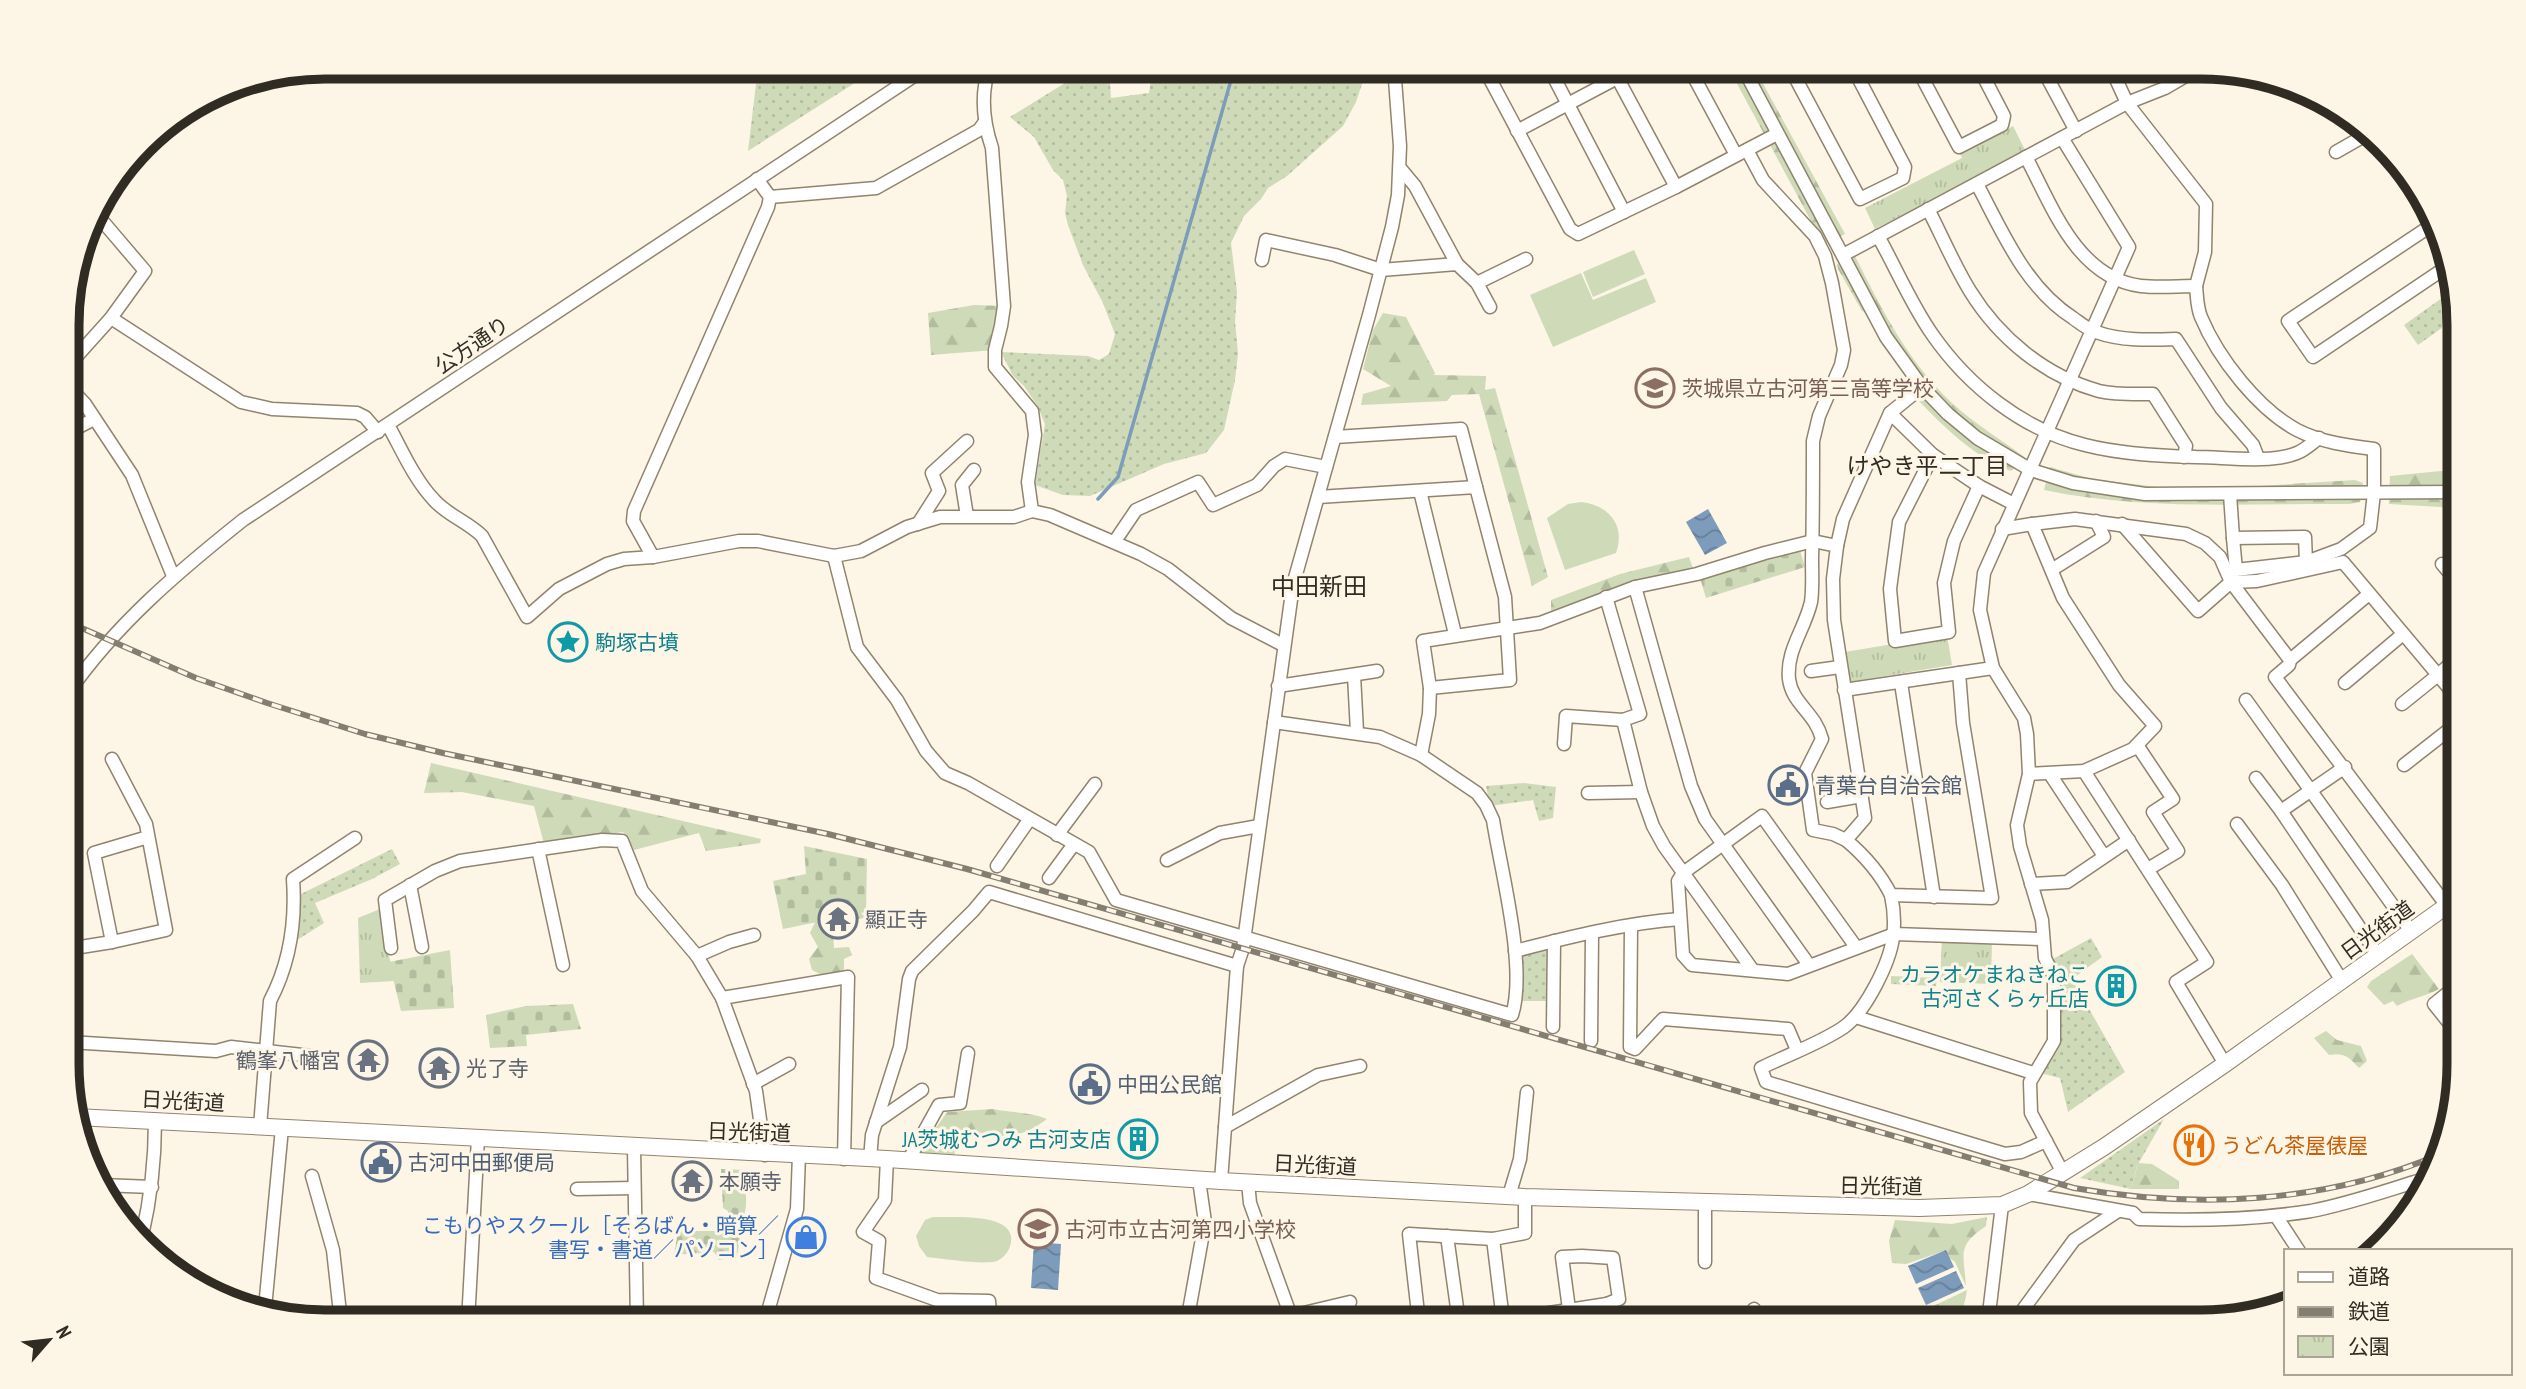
<svg xmlns="http://www.w3.org/2000/svg" width="2526" height="1389" font-family="'PT Sans Narrow','Noto Sans JP',sans-serif">
<defs>
<pattern id="grass-dots" width="8" height="8" patternUnits="userSpaceOnUse" patternTransform="scale(1.75)"><rect width="8" height="8" fill="#cfdbb8"/><path d="M2 2h.1M6 6h.1" fill="none" stroke="#b2bc9e" stroke-width="1.8" stroke-linecap="round"/></pattern>
<pattern id="forest-firs" width="22" height="20" patternUnits="userSpaceOnUse" patternTransform="scale(1.75)"><rect width="22" height="20" fill="#cfdbb8"/><path d="M5 1l3.5 6h-7zM16 11l3.5 6h-7z" fill="#b2bc9e"/></pattern>
<pattern id="cemetery-stones" width="16" height="16" patternUnits="userSpaceOnUse" patternTransform="scale(1.75)"><rect width="16" height="16" fill="#cfdbb8"/><path d="M2 7V4a2 2 0 0 1 4 0v3zM10 15v-3a2 2 0 0 1 4 0v3z" fill="#b2bc9e"/></pattern>
<pattern id="park-tufts" width="24" height="20" patternUnits="userSpaceOnUse" patternTransform="scale(1.75)"><rect width="24" height="20" fill="#cfdbb8"/><path d="M3 7l-1-3M5 7V3M7 7l1-3M15 17l-1-3M17 17v-4M19 17l1-3" fill="none" stroke="#b2bc9e"/></pattern>
<pattern id="water-waves" width="16" height="10" patternUnits="userSpaceOnUse" patternTransform="scale(1.75)"><rect width="16" height="10" fill="#7d9cbb"/><path d="M0 5q4-4 8 0t8 0" fill="none" stroke="#677f98"/></pattern>
</defs>
<rect width="100%" height="100%" fill="#fdf5e6"/>
<g fill="url(#grass-dots)">
<path d="M758 67V66L880 67 748 151Z"/>
<path d="M1091 67H1109L1111 98 1149 93 1153 67H1362L1364 78 1356 102 1343 126 1287 176 1268 188 1261 199 1244 216 1231 243 1237 292 1235 321 1238 354 1235 380 1224 430 1206 453 1164 464 1090 496 1063 495 1035 485 1045 424 1037 405 1024 386 1013 376 1001 352 1088 356 1099 360 1109 354 1115 334 1103 303 1083 265 1068 225 1065 213 1067 196 1063 180 1053 170 1034 137 1010 117Z"/>
<path d="M2456 288 2457 317 2418 345 2404 325Z"/>
<path d="M1524 783 1556 787 1553 818 1539 821 1533 800 1490 806 1486 786Z"/>
<path d="M392 849 400 864 372 879 315 903 324 923 294 942 299 895Z"/>
<path d="M2091 938 2102 957 2072 979 2125 1072 2068 1112 2060 1078 2040 1073 2060 1039V979L2053 959Z"/>
<path d="M1551 944 1550 1001H1519L1517 953Z"/>
<path d="M2164 1119 2137 1166 2131 1189 2080 1178Z"/>
</g>
<g fill="url(#forest-firs)">
<path d="M1728 67H1754L1845 234 1824 245Z"/>
<path d="M1855 256C1882 310 1908 362 1953 404 1976 425 2002 440 2027 459L2011 471C1974 457 1945 428 1918 400L1920 379 1879 316 1862 311 1838 269 1837 264Z"/>
<path d="M974 305 1004 306 995 350 931 355 928 313Z"/>
<path d="M1383 313 1406 317 1435 373 1434 375 1486 376 1485 390 1495 388 1548 577 1532 586 1479 394 1452 395 1447 401 1361 405 1363 394 1391 386 1363 369 1373 330Z"/>
<path d="M2050 467 2092 479 2158 487 2260 486 2355 480 2363 483 2360 502 2350 504C2248 503 2144 511 2044 490Z"/>
<path d="M2441 471H2458V508L2389 504 2390 476Z"/>
<path d="M1689 557 1694 571 1551 613V600L1620 574Z"/>
<path d="M431 763 761 839 760 843 706 851 699 833 634 850 623 832 544 844 534 806 462 792 424 793Z"/>
<path d="M858 910 866 918 848 920 833 931 834 948 849 947 852 955 844 959V969L841 974 824 976 812 970 809 959 818 947 810 933 817 918Z"/>
<path d="M2412 954 2439 989C2424 997 2412 998 2397 1006L2393 1001 2384 1005 2367 987 2371 981Z"/>
<path d="M1891 976 1937 978 1936 986 1891 984Z"/>
<path d="M2326 1031 2337 1040 2361 1046 2367 1061 2359 1068C2349 1057 2344 1052 2329 1055L2314 1038Z"/>
<path d="M993 1109C1012 1113 1029 1112 1047 1119 1024 1136 1012 1137 985 1135 967 1134 973 1129 953 1136L955 1157 917 1155 947 1112Z"/>
<path d="M2138 1163 2152 1164 2179 1181V1189H2131Z"/>
<path d="M1987 1217 1986 1226C1956 1246 1964 1254 1966 1286L1955 1262 1941 1252 1906 1264 1892 1263 1889 1241 1895 1220 1952 1224Z"/>
<path d="M1967 1290C1962 1325 1951 1322 1922 1322L1921 1312Z"/>
</g>
<g fill="url(#cemetery-stones)">
<path d="M1799 547 1805 567 1706 598 1700 578Z"/>
<path d="M804 846 867 859 866 912 783 929 773 881 806 874Z"/>
<path d="M450 950 454 1008 401 1011 389 962Z"/>
<path d="M573 1004 581 1029 526 1035 527 1046 490 1048 486 1015 526 1006Z"/>
<path d="M721 1169 745 1170 746 1206 737 1256 719 1260 714 1252 674 1255 678 1231H729L728 1211 723 1208Z"/>
</g>
<g fill="url(#park-tufts)">
<path d="M2013 126 2026 152 1875 229 1865 208 1962 158 1960 153Z"/>
<path d="M1947 635 1952 665 1849 682 1845 652Z"/>
<path d="M380 909 394 981 360 983 358 918Z"/>
<path d="M1942 939 1992 941 1991 984 1940 982Z"/>
</g>
<g fill="#cfdbb8">
<path d="M1634 250 1645 274 1593 297 1583 272Z"/>
<path d="M1581 273 1593 300 1646 278 1656 302 1553 347 1530 295Z"/>
<path d="M1581 502C1609 505 1626 526 1616 553L1565 570 1547 518 1568 504Z"/>
<path d="M933 1217C953 1218 1025 1211 1009 1249 1006 1255 1000 1261 993 1262 977 1264 945 1259 927 1257L919 1246 916 1236 925 1220Z"/>
</g>
<g fill="url(#water-waves)">
<path d="M1708 509 1727 543 1705 555 1686 522Z"/>
<path d="M1034 1242 1061 1244 1058 1290 1031 1288Z"/>
<path d="M1946 1250 1954 1267 1916 1284 1908 1266Z"/>
<path d="M1956 1271 1964 1288 1926 1305 1918 1288Z"/>
</g>
<g fill="none" stroke-linecap="round" stroke-linejoin="round">
<g stroke="#7d9cbb" stroke-width="3.5">
<path d="M153 133 230 85"/>
<path d="M1098 499 1118 477 1235 66"/>
</g>
<g stroke="#90846e" stroke-width="15">
<g id="minor">
<path d="M990 66C980 93 983 121 992 148L1004 306 1001 326 995 350V367L1032 411 1035 435 1028 482 1032 511"/>
<path d="M1483 66 1570 229 1578 234 1676 187 1777 134"/>
<path d="M1548 66 1624 212"/>
<path d="M1611 66 1676 187"/>
<path d="M1688 66 1736 155"/>
<path d="M1742 66 1886 337 1922 387 1948 414 1977 438 2031 470 2073 483 2145 494 2458 492"/>
<path d="M1789 66 1860 199 1903 178 1905 167 1852 66"/>
<path d="M1916 66 1959 147 2002 125 2004 116 1978 66"/>
<path d="M2041 66 2076 131"/>
<path d="M2114 66 2115 77 2127 103 2206 204 2205 252 2196 286"/>
<path d="M1517 131 1617 78"/>
<path d="M2062 138 2129 247 1984 573 1980 610 1993 668 2024 718 2027 734 2029 774 2017 825 2020 846 2042 920 2045 958 2054 977V1041L2030 1082 2031 1113 2063 1173"/>
<path d="M1747 150 1763 180 1815 236 1825 256 1832 283 1844 350 1841 365 1819 416 1813 441C1813 480 1813 520 1812 559 1812 573 1813 589 1811 602 1805 629 1786 650 1789 679 1792 704 1815 712 1822 739L1805 773 1813 830 1833 834 1846 840"/>
<path d="M2336 152 2364 136"/>
<path d="M2026 157C2052 206 2077 278 2141 286 2159 288 2178 286 2196 286 2197 296 2197 308 2201 317 2218 358 2258 409 2297 430 2320 442 2349 446 2374 449V493L2370 528 2341 549 2306 562 2236 570 2233 538"/>
<path d="M1400 168 1415 186 1457 264"/>
<path d="M1977 184C2003 233 2025 287 2073 318 2080 323 2087 329 2096 332 2121 341 2149 340 2176 339L2221 408 2253 445 2258 458"/>
<path d="M770 197 876 188 979 130 984 123"/>
<path d="M1928 209C1942 236 1954 265 1970 291 1999 338 2045 376 2099 391 2116 395 2135 394 2153 394L2186 446 2184 457"/>
<path d="M2432 225 2288 321 2313 357 2448 266"/>
<path d="M1878 236C1896 268 1911 304 1932 334 1968 386 2023 430 2085 445 2120 454 2159 456 2196 457 2225 457 2270 464 2297 453 2305 450 2312 443 2319 438"/>
<path d="M1843 255 2127 103 2165 88 2201 67"/>
<path d="M1262 260 1266 240 1335 255 1381 270 1457 264 1477 283 1490 307"/>
<path d="M1477 283 1526 259"/>
<path d="M111 318 241 402 272 409 357 413 365 417 378 432"/>
<path d="M67 367 111 318 145 271 93 210"/>
<path d="M67 385 85 404 132 475 173 576"/>
<path d="M1922 387 1890 413 1843 519 1837 546 1833 579 1834 620 1865 818 1846 840C1865 856 1880 873 1891 895L1992 898 1963 723 1959 673"/>
<path d="M1890 413 1933 455 1979 486 2014 504"/>
<path d="M388 425C402 450 414 479 434 500 447 515 468 522 482 536L527 617 559 589 607 564 624 559 653 557 739 541H758L834 556 861 551 907 527 940 517H1014L1032 511 1050 515 1141 554 1168 569 1231 618 1283 645"/>
<path d="M67 433 94 419"/>
<path d="M1335 437 1461 429 1476 487"/>
<path d="M1933 455 1899 522 1890 589 1895 641 1949 632 1944 583 1954 541 1979 486"/>
<path d="M1420 491 1455 634"/>
<path d="M2230 494 2233 538 2305 537 2306 562"/>
<path d="M1318 497 1476 487 1505 597 1510 680 1430 688"/>
<path d="M967 516 962 485 974 470"/>
<path d="M918 524 939 491 932 473 967 441"/>
<path d="M2122 524 2198 611 2231 582 2257 581 2343 562 2438 675 2458 657"/>
<path d="M2002 529 2032 524"/>
<path d="M1115 541 1136 510 1198 482 1213 505 1257 485 1274 466 1285 459 1326 467"/>
<path d="M834 556 857 647 897 700 926 751 945 773 968 783 1089 852 1116 900 1512 1015C1527 968 1501 871 1493 820L1486 805 1477 793 1421 755 1380 737 1274 722"/>
<path d="M653 557 633 521 634 511 768 207 770 197 757 179"/>
<path d="M2442 564 2458 583"/>
<path d="M2053 569 2104 537 2096 521"/>
<path d="M1635 587 1697 574 1765 553 1813 541 1837 546"/>
<path d="M1606 597 1640 714 1623 720 1641 792 1653 826 1664 846 1752 969"/>
<path d="M2290 660 2369 594"/>
<path d="M1811 671 1840 667"/>
<path d="M1354 675 1357 732"/>
<path d="M1901 683 1934 897"/>
<path d="M2345 683 2403 634"/>
<path d="M1278 686 1377 671"/>
<path d="M1844 690 1993 668"/>
<path d="M68 693C116 624 179 571 243 520L929 66"/>
<path d="M2246 700 2411 931"/>
<path d="M2402 704 2438 675 2458 699"/>
<path d="M1564 744 1566 716 1623 720"/>
<path d="M2137 745 2173 799 2153 812 2178 851 2148 869"/>
<path d="M1421 755 1429 714 1430 688 1423 641 1540 623 1635 587 1691 786 1705 819 1809 965"/>
<path d="M112 759 146 824 166 930 112 942 94 853 148 837"/>
<path d="M2404 765 2459 722"/>
<path d="M2084 771 2207 962 2176 982 2225 1064"/>
<path d="M2029 774 2084 771 2133 749 2155 726 2119 685 2063 598 2032 524 2075 519 2186 534 2205 543 2220 557 2231 582 2290 660 2289 665 2275 677 2447 906"/>
<path d="M2050 774 2104 856"/>
<path d="M2256 778 2281 811 2378 955"/>
<path d="M1588 793 1641 792"/>
<path d="M1827 802 1862 796"/>
<path d="M2281 811 2345 767"/>
<path d="M2237 824 2282 885 2342 981"/>
<path d="M1057 835 1095 784"/>
<path d="M538 849 563 965"/>
<path d="M1167 860 1220 833 1259 826"/>
<path d="M997 866 1029 820"/>
<path d="M1049 878 1074 844"/>
<path d="M2031 884 2067 882 2129 840"/>
<path d="M410 885 422 947"/>
<path d="M1891 895C1894 909 1895 923 1893 937 1890 963 1865 1012 1844 1027 1821 1043 1787 1055 1761 1068L1766 1082 2005 1154 2021 1152 2046 1141"/>
<path d="M1631 926 1630 1047 1635 1049 1663 1019 1788 1029 1797 1050"/>
<path d="M1856 947 1762 816 1683 873 1678 881 1683 955 1692 965 1788 974 1894 934 2042 939"/>
<path d="M391 948 385 900 435 871 460 861 602 840 622 841 642 891 697 956 722 998 756 1091 765 1155"/>
<path d="M68 949 112 942"/>
<path d="M1515 951C1569 937 1625 923 1680 919"/>
<path d="M697 956 729 942 754 935"/>
<path d="M722 998 848 977 844 1159"/>
<path d="M1856 1017 2033 1073"/>
<path d="M1553 1027 1554 941"/>
<path d="M2454 1029 2434 1004 2459 984"/>
<path d="M1591 1041 1592 934"/>
<path d="M69 1042 216 1051 231 1047 320 1057"/>
<path d="M753 1084 789 1064"/>
<path d="M876 1122 922 1090"/>
<path d="M260 1127 270 1001C290 963 296 921 293 879L355 838"/>
<path d="M1225 1127 1318 1075 1360 1066"/>
<path d="M634 1148 637 1322"/>
<path d="M870 1159 872 1135 900 1047 909 979 912 971 973 911 989 892 1237 966"/>
<path d="M887 1159 885 1200 863 1232 879 1241 876 1278 937 1300 989 1301 991 1322"/>
<path d="M908 1161 939 1105 960 1103 968 1053"/>
<path d="M312 1176 333 1250 341 1322"/>
<path d="M1221 1181 1237 966 1243 948 1293 585 1369 315 1392 227 1398 195 1400 146 1394 66"/>
<path d="M1248 1182 1250 1203 1293 1322"/>
<path d="M102 1185 152 1187"/>
<path d="M577 1189 634 1188"/>
<path d="M2028 1194 2133 1213 2139 1219C2196 1221 2254 1220 2311 1211 2348 1204 2385 1191 2421 1180L2425 1189"/>
<path d="M1509 1196 1520 1159 1527 1092"/>
<path d="M1525 1197V1233L1493 1239 1503 1320 1607 1304 1610 1322"/>
<path d="M2276 1216 2299 1251"/>
<path d="M142 1236C151 1197 155 1160 155 1121"/>
<path d="M1447 1236 1459 1322"/>
<path d="M1705 1262V1203"/>
<path d="M265 1308 282 1128"/>
<path d="M1569 1309 1562 1257 1582 1256 1613 1258 1619 1299 1607 1304"/>
<path d="M1754 1309 1757 1322"/>
<path d="M1291 1316 1350 1302"/>
<path d="M468 1322 478 1138"/>
<path d="M765 1322 797 1209 799 1155"/>
<path d="M1187 1322 1205 1222 1199 1180"/>
<path d="M1419 1322 1409 1234 1493 1239"/>
<path d="M1667 1322 1682 1320 1692 1322"/>
<path d="M1696 1322 1710 1320"/>
<path d="M1988 1322 2002 1205"/>
<path d="M2014 1322 2074 1240 2118 1211"/>
</g>
</g>
<g stroke="#90846e" stroke-width="18">
<path id="major" d="M76 1117 887 1159 1221 1181 1525 1197 1919 1208 2002 1205 2028 1194 2104 1147 2225 1064 2459 897"/>
</g>
<use href="#minor" stroke="#fff" stroke-width="12"/>
<use href="#major" stroke="#fff" stroke-width="16"/>
<g stroke="#847d72" stroke-width="6">
<path id="rail" d="M68 622 196 678 267 703 365 734 443 753 828 834 967 869 2074 1188C2196 1209 2323 1204 2438 1155"/>
</g>
<use href="#rail" stroke="#fdf5e6" stroke-width="3.5" stroke-dasharray="10" stroke-linecap="butt"/>
</g>
<defs>
<g id="school-ring" transform="scale(2.0125)"><circle r="9.5" fill="#fdf5e6" stroke="#8d6e63" stroke-width="1.5"/><path d="M0-5L7-2L0 1L-7-2ZM-4 1L0 2.5L4 1V4Q0 6-4 4Z" fill="#8d6e63"/></g>
<g id="sight-ring" transform="scale(2.0125)"><circle r="9.5" fill="#fdf5e6" stroke="#0f9aa8" stroke-width="1.5"/><path d="M0-6L1.8-2.2L6-1.7L2.9 1.2L3.7 5.4L0 3.3L-3.7 5.4L-2.9 1.2L-6-1.7L-1.8-2.2Z" fill="#0f9aa8"/></g>
<g id="civic-ring" transform="scale(2.0125)"><circle r="9.5" fill="#fdf5e6" stroke="#5c6f8a" stroke-width="1.5"/><path d="M-.6-6.5H3V-4.5H.6V-3L4-1V1h2V6H-6V1h2V-1L-.6-3ZM-1.2 2.5V6h2.4V2.5Z" fill="#5c6f8a"/></g>
<g id="temple-ring" transform="scale(2.0125)"><circle r="9.5" fill="#fdf5e6" stroke="#6b7280" stroke-width="1.5"/><path d="M0-6L5-2H3V0L6.5 2.5H4V6H1.5V3h-3V6H-4V2.5H-6.5L-3 0V-2H-5Z" fill="#6b7280"/></g>
<g id="building-ring" transform="scale(2.0125)"><circle r="9.5" fill="#fdf5e6" stroke="#0f9aa8" stroke-width="1.5"/><path d="M-4-6H4V6H1V3H-1V6H-4ZM-2.5-4.3h1.7v1.8h-1.7ZM.8-4.3h1.7v1.8H.8ZM-2.5-1h1.7V.8h-1.7ZM.8-1h1.7V.8H.8Z" fill="#0f9aa8"/></g>
<g id="restaurant-ring" transform="scale(2.0125)"><circle r="9.5" fill="#fdf5e6" stroke="#e8710a" stroke-width="1.5"/><path d="M-5-6h1v4h1v-4h1v4h1v-4h1v5L-1.5 .5V6h-2V.5L-5-1ZM5-6V6H3V1.5H1.5Q1.5-4 5-6Z" fill="#e8710a"/></g>
<g id="shop-ring" transform="scale(2.0125)"><circle r="9.5" fill="#fdf5e6" stroke="#3f7fe0" stroke-width="1.5"/><path d="M-5-2.5h2.3a2.7 3.5 0 0 1 5.4 0H5L5.5 6h-11ZM-1.5-2.5h3a1.5 2.3 0 0 0-3 0Z" fill="#3f7fe0"/></g>
</defs>
<g fill-rule="evenodd">
<use href="#school-ring" x="1655" y="388"/>
<use href="#sight-ring" x="568" y="642"/>
<use href="#civic-ring" x="1788" y="785"/>
<use href="#temple-ring" x="838" y="919"/>
<use href="#building-ring" x="2116" y="986"/>
<use href="#temple-ring" x="368" y="1060"/>
<use href="#temple-ring" x="439" y="1068"/>
<use href="#civic-ring" x="1090" y="1084"/>
<use href="#building-ring" x="1138" y="1139"/>
<use href="#restaurant-ring" x="2194" y="1145"/>
<use href="#civic-ring" x="381" y="1162"/>
<use href="#temple-ring" x="692" y="1181"/>
<use href="#school-ring" x="1038" y="1229"/>
<use href="#shop-ring" x="806" y="1237"/>
</g>
<g text-anchor="middle" dominant-baseline="central" stroke-width="6" stroke-linejoin="round" paint-order="stroke">
<g font-size="21" fill="#312c23" stroke="#fdf5e6">
<text transform="translate(472 345) rotate(-34)">公方通り</text>
<text transform="translate(2377 930) rotate(-36)">日光街道</text>
<text transform="translate(183 1101) rotate(3)">日光街道</text>
<text transform="translate(749 1132) rotate(2)">日光街道</text>
<text transform="translate(1315 1165) rotate(3)">日光街道</text>
<text transform="translate(1881 1186) rotate(1)">日光街道</text>
</g>
<g font-size="21" fill="#785e54" stroke="#fdf5e6" text-anchor="start">
<text x="1682" y="388">茨城県立古河第三高等学校</text>
<text x="1065" y="1229">古河市立古河第四小学校</text>
</g>
<g font-size="21" fill="#0d838f" stroke="#fdf5e6" text-anchor="end">
<text x="595" y="642" text-anchor="start">駒塚古墳</text>
<text x="2089" y="974">カラオケまねきねこ<tspan x="2089" dy="24">古河さくらヶ丘店</tspan></text>
<text x="1111" y="1139">JA茨城むつみ 古河支店</text>
</g>
<g font-size="21" fill="#4e5e75" stroke="#fdf5e6" text-anchor="start">
<text x="1815" y="785">青葉台自治会館</text>
<text x="1117" y="1084">中田公民館</text>
<text x="408" y="1162">古河中田郵便局</text>
</g>
<g font-size="21" fill="#5b616d" stroke="#fdf5e6" text-anchor="start">
<text x="865" y="919">顯正寺</text>
<text x="341" y="1060" text-anchor="end">鶴峯八幡宮</text>
<text x="466" y="1068">光了寺</text>
<text x="719" y="1181">本願寺</text>
</g>
<g font-size="21" fill="#c56008" stroke="#fdf5e6" text-anchor="start">
<text x="2221" y="1145">うどん茶屋俵屋</text>
</g>
<g font-size="21" fill="#366cbe" stroke="#fdf5e6" text-anchor="end">
<text x="779" y="1225">こもりやスクール［そろばん・暗算／<tspan x="779" dy="24">書写・書道／パソコン］</tspan></text>
</g>
<g font-size="23" fill="#312c23" stroke="#fdf5e6">
<text x="1927" y="465">けやき平二丁目</text>
</g>
<g font-size="24" fill="#312c23" stroke="#fdf5e6">
<text x="1319" y="586">中田新田</text>
</g>
</g>
<path d="M0 0H2526V1389H0ZM325 79H2201A246 246 0 0 1 2447 325V1064A246 246 0 0 1 2201 1310H325A246 246 0 0 1 79 1064V325A246 246 0 0 1 325 79Z" fill="#fdf5e6" fill-rule="evenodd"/>
<path fill="none" stroke="#312c23" stroke-width="9" d="M325 79H2201A246 246 0 0 1 2447 325V1064A246 246 0 0 1 2201 1310H325A246 246 0 0 1 79 1064V325A246 246 0 0 1 325 79Z"/>
<rect x="2284" y="1249" width="228" height="126" fill="#fdf5e6" stroke="#aba598" stroke-width="2"/>
<rect x="2298" y="1272" width="35" height="10" fill="#ffffff" stroke="#aba598" stroke-width="2"/>
<text x="2348" y="1284" font-size="21" fill="#312c23">道路</text>
<rect x="2298" y="1307" width="35" height="10" fill="#847d72" stroke="#aba598" stroke-width="2"/>
<text x="2348" y="1319" font-size="21" fill="#312c23">鉄道</text>
<rect x="2298" y="1336" width="35" height="21" fill="url(#park-tufts)" stroke="#aba598" stroke-width="2"/>
<text x="2348" y="1354" font-size="21" fill="#312c23">公園</text>
<g transform="translate(49 1340) rotate(62)" stroke="#fdf5e6" stroke-width="5" paint-order="stroke">
<path d="M0-5L12 26L0 18L-12 26Z" fill="#312c23"/>
<text y="-10" font-size="19" font-weight="bold" text-anchor="middle" fill="#312c23">N</text>
</g>
</svg>
